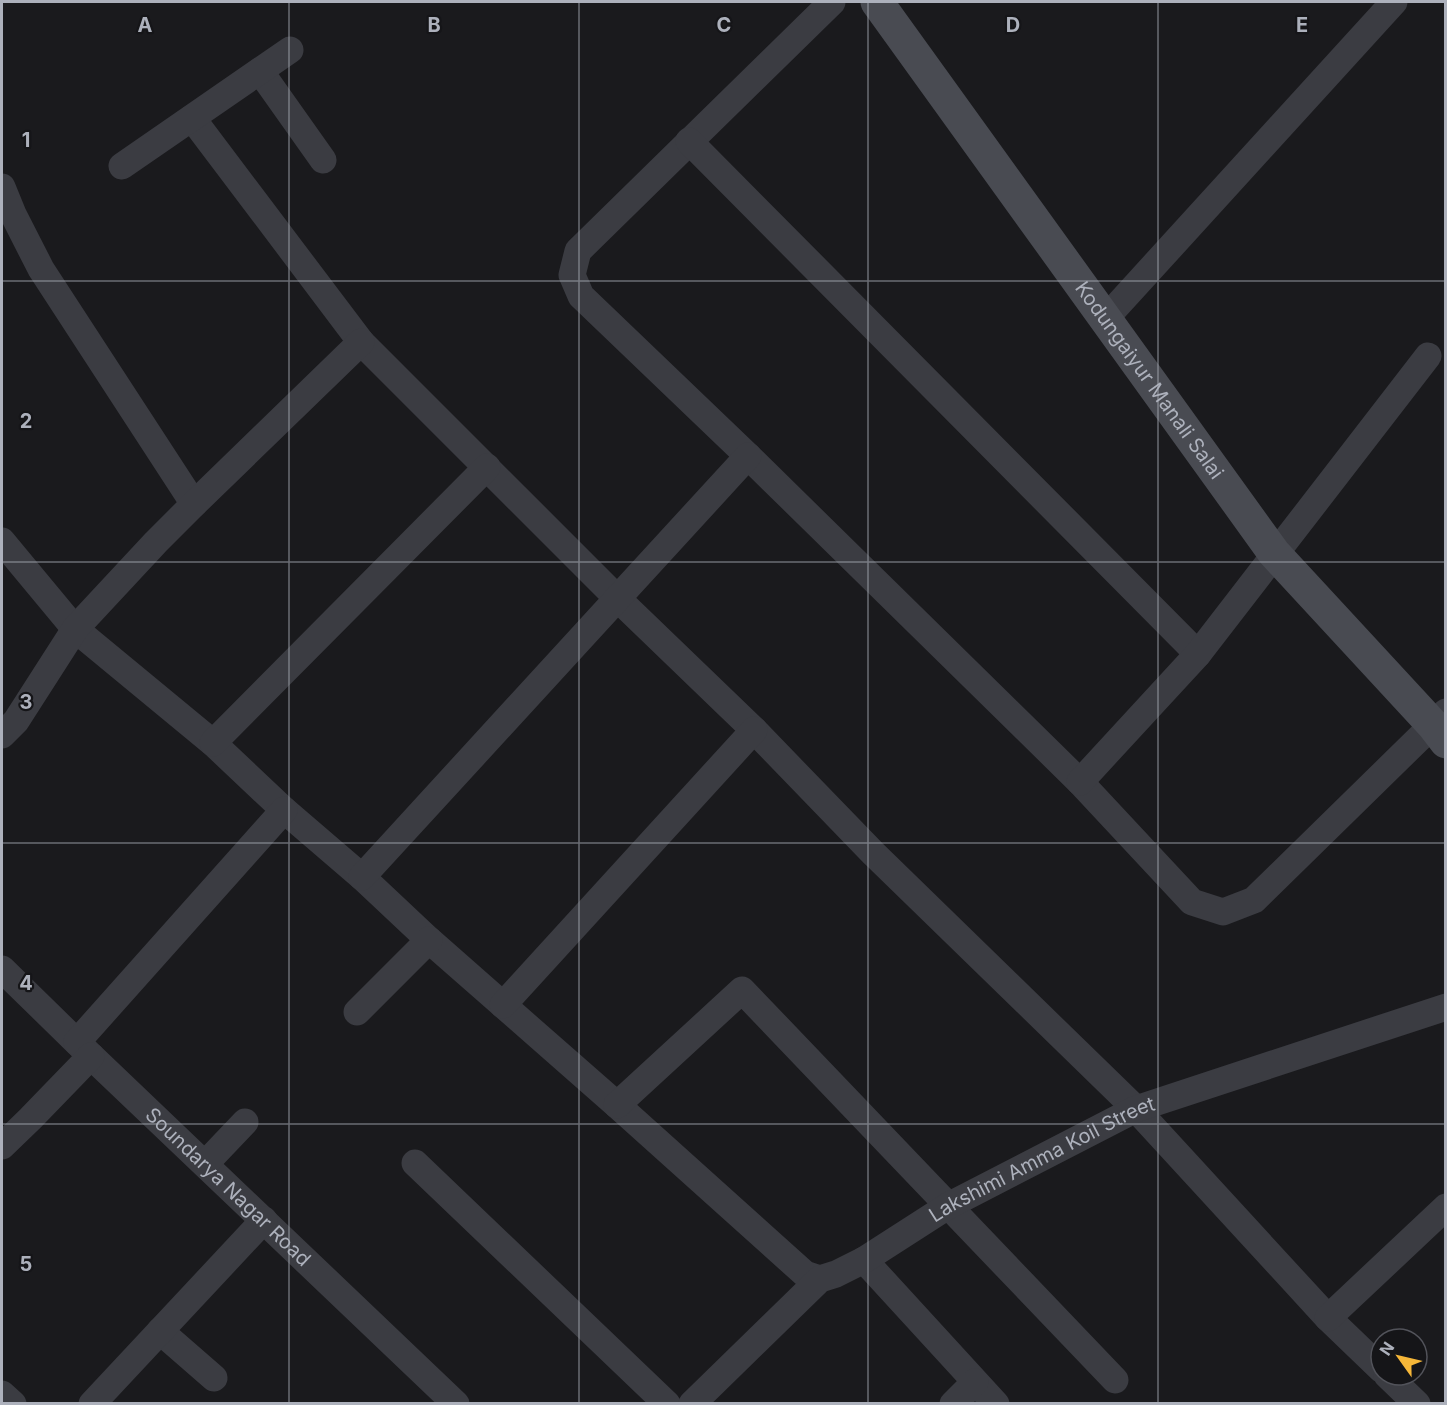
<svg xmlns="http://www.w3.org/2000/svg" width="1447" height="1405" font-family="Inter,sans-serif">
<rect width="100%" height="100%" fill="#1a1a1d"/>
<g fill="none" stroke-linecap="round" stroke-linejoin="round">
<g stroke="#3b3c42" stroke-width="27">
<path d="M832 2 578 251 572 275 581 296 748 456 1080 782 1192 902 1223 912 1254 900 1446 712"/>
<path d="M260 71 323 160"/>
<path d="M192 118 361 342 617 598 754 730 873 853 1136 1109 1328 1318 1381 1369"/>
<path d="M689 141 1198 654"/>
<path d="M122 166 290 50"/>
<path d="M2 187 13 214 41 269 194 504"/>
<path d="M1105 319 1394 2"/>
<path d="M2 541 75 629 213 743 284 810 362 877 429 940 617 1105 805 1274 820 1279"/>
<path d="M2 735 16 721 75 629 156 542 194 504 361 342"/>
<path d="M213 743 487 467"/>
<path d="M1080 782 1198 654 1428 356"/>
<path d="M362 877 748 456"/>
<path id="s1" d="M2 969 91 1056 456 1404"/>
<path d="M503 1005 754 730"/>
<path d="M357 1012 429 940"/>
<path d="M77 1042 284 810"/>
<path d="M617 1105 742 990 1115 1380"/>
<path d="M2 1146 30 1119 91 1056"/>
<path d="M415 1163 667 1404"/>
<path d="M205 1164 245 1122"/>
<path d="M864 1260 996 1404"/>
<path d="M1328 1318 1446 1207"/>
<path d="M160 1331 214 1378"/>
<path d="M1387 1375 1417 1404"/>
<path d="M2 1394 13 1404"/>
<path d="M92 1404 264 1220"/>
<path id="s2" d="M692 1404 820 1279 836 1274 864 1260 948 1206 1136 1109 1446 1007"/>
<path d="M953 1404 975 1382"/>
</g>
<path stroke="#494b52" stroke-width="33" id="s3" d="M877 2 1274 553 1433 725 1446 742"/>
</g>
<path fill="none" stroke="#adb1bc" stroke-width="1.5" stroke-opacity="0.55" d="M289 2V1404M579 2V1404M868 2V1404M1158 2V1404M2 281H1446M2 562H1446M2 843H1446M2 1124H1446"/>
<g text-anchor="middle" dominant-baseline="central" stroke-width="4.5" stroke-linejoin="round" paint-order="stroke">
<g font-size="20" fill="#adb1bc" stroke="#151518">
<text stroke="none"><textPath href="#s3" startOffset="466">Kodungaiyur Manali Salai</textPath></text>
<text stroke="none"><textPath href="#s2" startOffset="432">Lakshimi Amma Koil Street</textPath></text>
<text stroke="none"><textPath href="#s1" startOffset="314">Soundarya Nagar Road</textPath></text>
</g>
</g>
<g font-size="20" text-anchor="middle" font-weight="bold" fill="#adb1bc" stroke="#151518" stroke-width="4.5" stroke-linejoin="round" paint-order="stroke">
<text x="145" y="32">A</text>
<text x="434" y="32">B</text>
<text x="724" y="32">C</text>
<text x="1013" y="32">D</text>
<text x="1302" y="32">E</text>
<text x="26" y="147">1</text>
<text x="26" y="428">2</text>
<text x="26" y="709">3</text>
<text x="26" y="990">4</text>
<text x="26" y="1271">5</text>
</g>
<rect width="1447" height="1405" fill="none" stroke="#adb1bc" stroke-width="6"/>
<g transform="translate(1399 1357) rotate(304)"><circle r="28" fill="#151518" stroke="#52535a" stroke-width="1.5"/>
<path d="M0-4.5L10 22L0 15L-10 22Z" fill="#f6b739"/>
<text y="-9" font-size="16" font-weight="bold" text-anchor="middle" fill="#adb1bc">N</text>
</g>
</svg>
